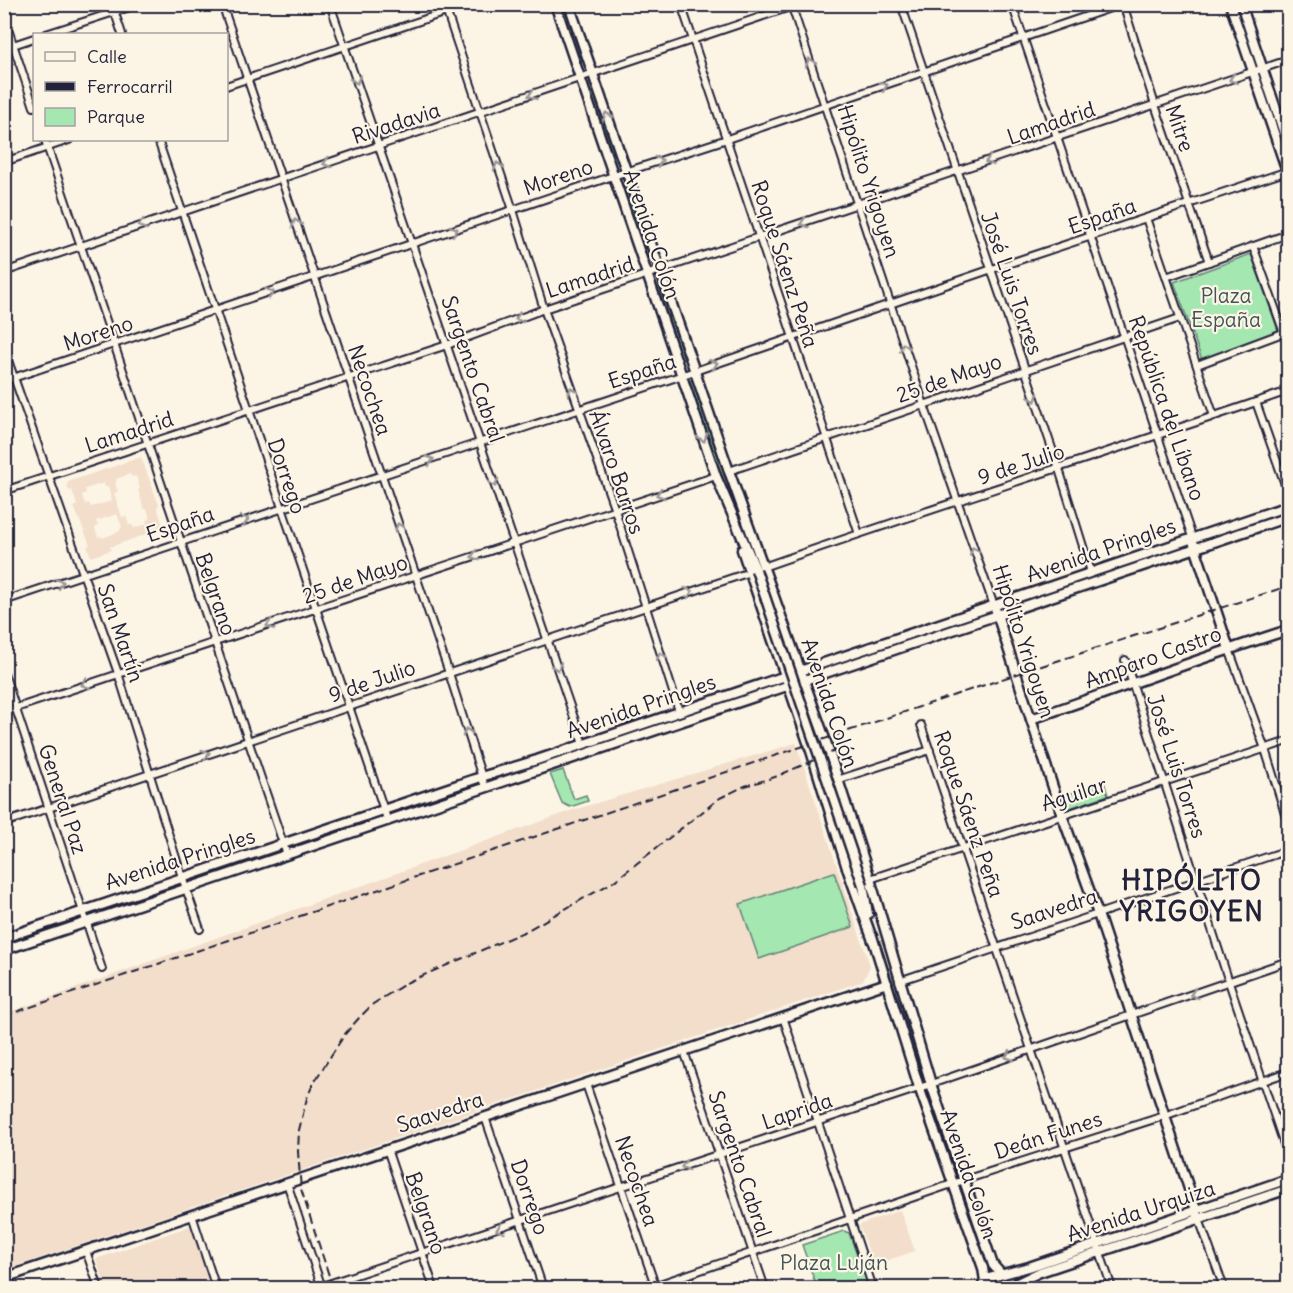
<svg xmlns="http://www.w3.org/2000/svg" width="1293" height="1293" font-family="Delius,sans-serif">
<rect width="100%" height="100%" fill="#fcf5e5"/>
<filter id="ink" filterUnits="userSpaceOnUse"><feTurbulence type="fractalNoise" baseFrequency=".0167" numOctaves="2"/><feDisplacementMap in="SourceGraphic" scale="12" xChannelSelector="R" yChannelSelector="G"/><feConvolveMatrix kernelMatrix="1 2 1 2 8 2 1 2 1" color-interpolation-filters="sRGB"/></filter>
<g filter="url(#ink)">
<g fill="#f2decb" fill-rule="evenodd">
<path d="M141 457 159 505 157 507 164 528 110 547 111 550 91 557 87 546 90 545 74 507 77 505 72 490 69 491 67 486 68 482ZM130 474 132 477 136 476 140 489 138 490 144 509H147L150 519 146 520 147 524 134 528 132 525H129L126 516 122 517 114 493 118 492 115 483 117 482 116 479ZM104 483 105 487H108L112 501 91 507 89 503 85 504 82 495 86 493 85 489ZM117 514 122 527 120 529V531L103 538 101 536 98 537 95 528 98 526 96 521Z"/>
<path d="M796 743 870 966 863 981 5 1270 4 1014 570 811Z"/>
<path d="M900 1210 915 1251 874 1265 859 1225Z"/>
<path d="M190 1226 212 1288H106L96 1259Z"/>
</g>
<g fill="#a5e7b1" stroke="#648476" stroke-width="1.5">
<path d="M560 5H563L582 62 579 63Z"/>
<path d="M591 85 615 161 613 162 588 86Z"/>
<path d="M622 185H625L649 260 647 261Z"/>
<path d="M1251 254 1279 333 1202 360 1174 282Z"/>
<path d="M658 284H660L684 359 682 360Z"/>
<path d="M692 380 734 504 732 505 690 381Z"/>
<path d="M1183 545V547L1005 610 1004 607Z"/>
<path d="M991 610 992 613 813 675 812 672Z"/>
<path d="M773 684 774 687 692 714V711Z"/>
<path d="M563 770 574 799 586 795 588 801 570 807 562 803 550 774Z"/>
<path d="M1104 782 1108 795 1067 809 1063 796Z"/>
<path d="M474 784 475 786 394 813 393 811Z"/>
<path d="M376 818 377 821 295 848 294 845Z"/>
<path d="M274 851 275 854 194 881 193 878Z"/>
<path d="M834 872 853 927 759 959 740 904Z"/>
<path d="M75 919 76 921 5 945 4 942Z"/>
<path d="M881 946 923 1074H921L879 947Z"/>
<path d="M931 1094 955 1170H953L928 1095Z"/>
<path d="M844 1231 849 1233 869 1288H817L802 1245Z"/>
<path d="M1001 1278 1006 1282 1007 1288H986L990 1282Z"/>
</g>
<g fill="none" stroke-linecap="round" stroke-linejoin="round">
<g stroke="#22223b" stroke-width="10">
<g id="street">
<path d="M112 4 122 34"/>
<path d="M222 4 449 673 485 787"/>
<path d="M330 4 583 744"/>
<path d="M444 4 513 210 544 309 615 510 679 711"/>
<path d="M681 4 859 534"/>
<path d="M791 4 924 405 994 606"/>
<path d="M901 4 1059 469 1091 572"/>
<path d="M1012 4 1192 537"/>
<path d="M1123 4 1155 105 1209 262"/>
<path d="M4 17 34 107"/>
<path d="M46 34 139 4"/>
<path d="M4 48 34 38"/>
<path d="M226 86 470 4"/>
<path d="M45 140 287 855"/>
<path d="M158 140 388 822"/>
<path d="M4 162 69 140"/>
<path d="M1146 218 1214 416"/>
<path d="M1253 246 1284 333"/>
<path d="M4 272 799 4"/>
<path d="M1166 277 1288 234"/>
<path d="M4 349 118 673 182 877 200 929"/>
<path d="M1197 365 1288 331"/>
<path d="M4 381 613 176 727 139 1122 4"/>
<path d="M1256 402 1288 493"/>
<path d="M729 471 1180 318"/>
<path d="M4 491 447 345 544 309 1288 60"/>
<path d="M763 567C937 506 1114 451 1288 391"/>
<path d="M4 601 695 371 989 270 1288 171"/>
<path d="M1229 649 1265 749 1288 823"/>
<path d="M1125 660 1229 982 1288 1156"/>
<path d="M4 673 102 969"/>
<path d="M4 712 716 476"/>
<path d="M921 725 1112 1288"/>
<path d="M837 780 930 750"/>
<path d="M4 823 750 572"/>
<path d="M870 879 1288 741"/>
<path d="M899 981 1288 850"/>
<path d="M4 997H5"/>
<path d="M783 1017 873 1288"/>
<path d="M684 1051 765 1288"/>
<path d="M586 1084 656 1288"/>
<path d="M485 1117 543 1288"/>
<path d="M387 1149 434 1288"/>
<path d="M287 1183 322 1288"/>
<path d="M192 1215 216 1288"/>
<path d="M1199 1219 1224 1288"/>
<path d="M86 1251 99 1288"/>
<path d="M316 1288 931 1084 1288 961"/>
<path d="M648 1288 952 1184 1164 1116 1288 1072"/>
</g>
</g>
<g stroke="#22223b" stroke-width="13">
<g id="secondary">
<path d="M555 4 716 476 756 570"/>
<path d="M569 4 730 474"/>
<path d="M1230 4 1288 174"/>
<path d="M1241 4 1288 145"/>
<path d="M729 471 825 739 870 879 931 1084 993 1265 1001 1274"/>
<path d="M1194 544 1229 649"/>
<path d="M742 550 812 754 847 868 873 941"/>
<path d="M996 611 1062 815 1098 914 1199 1219"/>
<path d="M1031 719C1117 690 1202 657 1288 630"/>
<path d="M863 885 868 914"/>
<path d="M872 936 919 1087 983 1268 985 1281"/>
<path d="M4 938 481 777 537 760 1288 506"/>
<path d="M4 950 1288 517"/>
<path d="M4 1278 887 983"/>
<path d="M982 1288 984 1282 989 1278 1029 1267 1288 1179"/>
<path d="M1010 1288 1017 1283 1040 1272 1288 1189"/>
</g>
</g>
<use href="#street" stroke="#fcf5e5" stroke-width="6"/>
<use href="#secondary" stroke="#fcf5e5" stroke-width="8"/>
<g stroke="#22223b" stroke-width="2" stroke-dasharray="9 4.5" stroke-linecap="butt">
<path d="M4 1016 1017 674 1288 586"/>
<path d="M333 1288 301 1189 298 1152 299 1130 307 1098 314 1082 345 1034 359 1018 373 1004 408 982 526 931 613 882 720 798 745 786 775 777 842 748"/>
</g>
<g stroke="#22223b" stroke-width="13" stroke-linecap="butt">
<path id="secondary-bridge" d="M756 570 863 885"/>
</g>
<use href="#secondary-bridge" stroke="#fcf5e5" stroke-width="8"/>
</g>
<defs><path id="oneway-chevron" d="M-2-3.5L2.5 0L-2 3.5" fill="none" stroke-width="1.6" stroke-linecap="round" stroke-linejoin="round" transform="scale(1.5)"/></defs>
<g stroke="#9a9698">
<use href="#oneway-chevron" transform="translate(810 62) rotate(-109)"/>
<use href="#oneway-chevron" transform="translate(1233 79) rotate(162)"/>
<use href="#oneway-chevron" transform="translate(356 80) rotate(71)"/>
<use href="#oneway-chevron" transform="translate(884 86) rotate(-19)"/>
<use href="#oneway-chevron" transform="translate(532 95) rotate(161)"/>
<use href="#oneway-chevron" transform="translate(607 116) rotate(-109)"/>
<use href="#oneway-chevron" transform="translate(659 161) rotate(-18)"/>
<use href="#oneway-chevron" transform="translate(989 161) rotate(161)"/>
<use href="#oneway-chevron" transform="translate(327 163) rotate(162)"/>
<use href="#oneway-chevron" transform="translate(498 166) rotate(-109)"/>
<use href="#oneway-chevron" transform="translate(296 223) rotate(-109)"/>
<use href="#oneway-chevron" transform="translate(804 223) rotate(162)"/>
<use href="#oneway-chevron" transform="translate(142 225) rotate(162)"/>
<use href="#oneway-chevron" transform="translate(454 230) rotate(-19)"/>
<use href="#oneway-chevron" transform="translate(270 293) rotate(-18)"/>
<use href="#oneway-chevron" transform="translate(519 318) rotate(160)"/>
<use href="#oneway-chevron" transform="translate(904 347) rotate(-108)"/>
<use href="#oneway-chevron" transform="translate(714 364) rotate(-19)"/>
<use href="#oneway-chevron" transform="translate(572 391) rotate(-109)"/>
<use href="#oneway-chevron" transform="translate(1034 398) rotate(71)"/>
<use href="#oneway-chevron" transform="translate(703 438) rotate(71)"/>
<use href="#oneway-chevron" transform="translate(430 460) rotate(-19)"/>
<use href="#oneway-chevron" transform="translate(494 483) rotate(72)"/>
<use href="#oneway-chevron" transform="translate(660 494) rotate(161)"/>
<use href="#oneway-chevron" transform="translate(245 520) rotate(-19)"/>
<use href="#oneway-chevron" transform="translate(399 527) rotate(-108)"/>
<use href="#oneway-chevron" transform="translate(974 551) rotate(-110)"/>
<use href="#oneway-chevron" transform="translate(475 556) rotate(162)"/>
<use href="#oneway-chevron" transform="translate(60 583) rotate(-19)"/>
<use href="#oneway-chevron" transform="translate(689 592) rotate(-18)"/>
<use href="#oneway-chevron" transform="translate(270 625) rotate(162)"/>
<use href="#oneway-chevron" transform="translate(661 656) rotate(-108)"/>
<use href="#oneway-chevron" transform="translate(557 667) rotate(71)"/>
<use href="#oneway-chevron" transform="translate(85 684) rotate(161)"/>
<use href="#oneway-chevron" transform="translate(467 732) rotate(-107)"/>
<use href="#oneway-chevron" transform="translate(206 754) rotate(-18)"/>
<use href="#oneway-chevron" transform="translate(1194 994) rotate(162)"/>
<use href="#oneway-chevron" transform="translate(1009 1056) rotate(160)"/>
<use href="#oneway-chevron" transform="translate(685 1166) rotate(162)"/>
<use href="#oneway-chevron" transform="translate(500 1229) rotate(162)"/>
</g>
</g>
<g text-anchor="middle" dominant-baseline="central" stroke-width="4.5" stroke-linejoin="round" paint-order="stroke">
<g font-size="21" fill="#22223b" stroke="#fcf5e5">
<text transform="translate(396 123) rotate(-18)">Rivadavia</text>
<text transform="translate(1051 123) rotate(-19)">Lamadrid</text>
<text transform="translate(1180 128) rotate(71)">Mitre</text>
<text transform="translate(558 177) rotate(-19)">Moreno</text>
<text transform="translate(869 181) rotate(72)">Hipólito Yrigoyen</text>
<text transform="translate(1102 216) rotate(-19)">España</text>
<text transform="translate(652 234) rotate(71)">Avenida Colón</text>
<text transform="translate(785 264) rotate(72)">Roque Sáenz Peña</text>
<text transform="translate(590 277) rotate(-18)">Lamadrid</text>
<text transform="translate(1012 283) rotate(71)">José Luis Torres</text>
<text transform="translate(98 333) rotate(-18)">Moreno</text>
<text transform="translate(473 369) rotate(71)">Sargento Cabral</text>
<text transform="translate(642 371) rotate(-18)">España</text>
<text transform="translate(949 378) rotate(-19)">25 de Mayo</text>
<text transform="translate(370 390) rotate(71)">Necochea</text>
<text transform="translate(1167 408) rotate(71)">República del Líbano</text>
<text transform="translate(129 432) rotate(-18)">Lamadrid</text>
<text transform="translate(1021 464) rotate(-18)">9 de Julio</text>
<text transform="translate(617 472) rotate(71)">Álvaro Barros</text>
<text transform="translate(287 476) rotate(71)">Dorrego</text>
<text transform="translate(180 524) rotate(-19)">España</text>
<text transform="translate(1101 550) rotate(-19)">Avenida Pringles</text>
<text transform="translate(355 579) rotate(-19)">25 de Mayo</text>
<text transform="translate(216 594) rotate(71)">Belgrano</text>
<text transform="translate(121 633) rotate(71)">San Martín</text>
<text transform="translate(1024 641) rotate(72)">Hipólito Yrigoyen</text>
<text transform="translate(1153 657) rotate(-20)">Amparo Castro</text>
<text transform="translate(372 681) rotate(-19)">9 de Julio</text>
<text transform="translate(830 703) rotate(71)">Avenida Colón</text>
<text transform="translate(641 706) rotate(-19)">Avenida Pringles</text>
<text transform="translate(1177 766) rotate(72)">José Luis Torres</text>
<text transform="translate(1074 794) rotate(-18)">Aguilar</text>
<text transform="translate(63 799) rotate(72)">General Paz</text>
<text transform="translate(969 814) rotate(71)">Roque Sáenz Peña</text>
<text transform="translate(180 859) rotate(-18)">Avenida Pringles</text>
<text transform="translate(1054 909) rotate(-18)">Saavedra</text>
<text transform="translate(797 1111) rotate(-19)">Laprida</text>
<text transform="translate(440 1112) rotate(-18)">Saavedra</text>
<text transform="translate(1048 1135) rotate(-18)">Deán Funes</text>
<text transform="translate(740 1164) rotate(71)">Sargento Cabral</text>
<text transform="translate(969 1174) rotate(71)">Avenida Colón</text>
<text transform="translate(637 1181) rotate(71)">Necochea</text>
<text transform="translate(530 1197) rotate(71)">Dorrego</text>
<text transform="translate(1141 1211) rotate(-18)">Avenida Urquiza</text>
<text transform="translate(426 1213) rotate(71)">Belgrano</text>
</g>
<g font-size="21" fill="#435358" stroke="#fcf5e5">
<text x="1226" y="295">Plaza<tspan x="1226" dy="24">España</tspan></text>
<text x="834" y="1262">Plaza Luján</text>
</g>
<g font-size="27" font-weight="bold" letter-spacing="1.5" fill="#22223b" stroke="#fcf5e5">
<text x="1192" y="880">HIPÓLITO<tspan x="1192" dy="31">YRIGOYEN</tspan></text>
</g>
</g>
<rect width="1293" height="1293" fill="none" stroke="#fcf5e5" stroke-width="24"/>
<rect x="12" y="12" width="1269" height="1269" fill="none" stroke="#22223b" stroke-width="2" filter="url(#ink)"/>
<rect x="33" y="33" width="195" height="108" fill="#fcf5e5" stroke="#a5a1a1" stroke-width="1.5"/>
<rect x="45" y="52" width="30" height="9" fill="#fcf5e5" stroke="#a5a1a1" stroke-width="1.5"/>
<text x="87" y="63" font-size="18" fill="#22223b">Calle</text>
<rect x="45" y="82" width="30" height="9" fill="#22223b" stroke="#a5a1a1" stroke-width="1.5"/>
<text x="87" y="93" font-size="18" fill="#22223b">Ferrocarril</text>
<rect x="45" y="108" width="30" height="18" fill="#a5e7b1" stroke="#a5a1a1" stroke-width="1.5"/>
<text x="87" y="123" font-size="18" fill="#22223b">Parque</text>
</svg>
